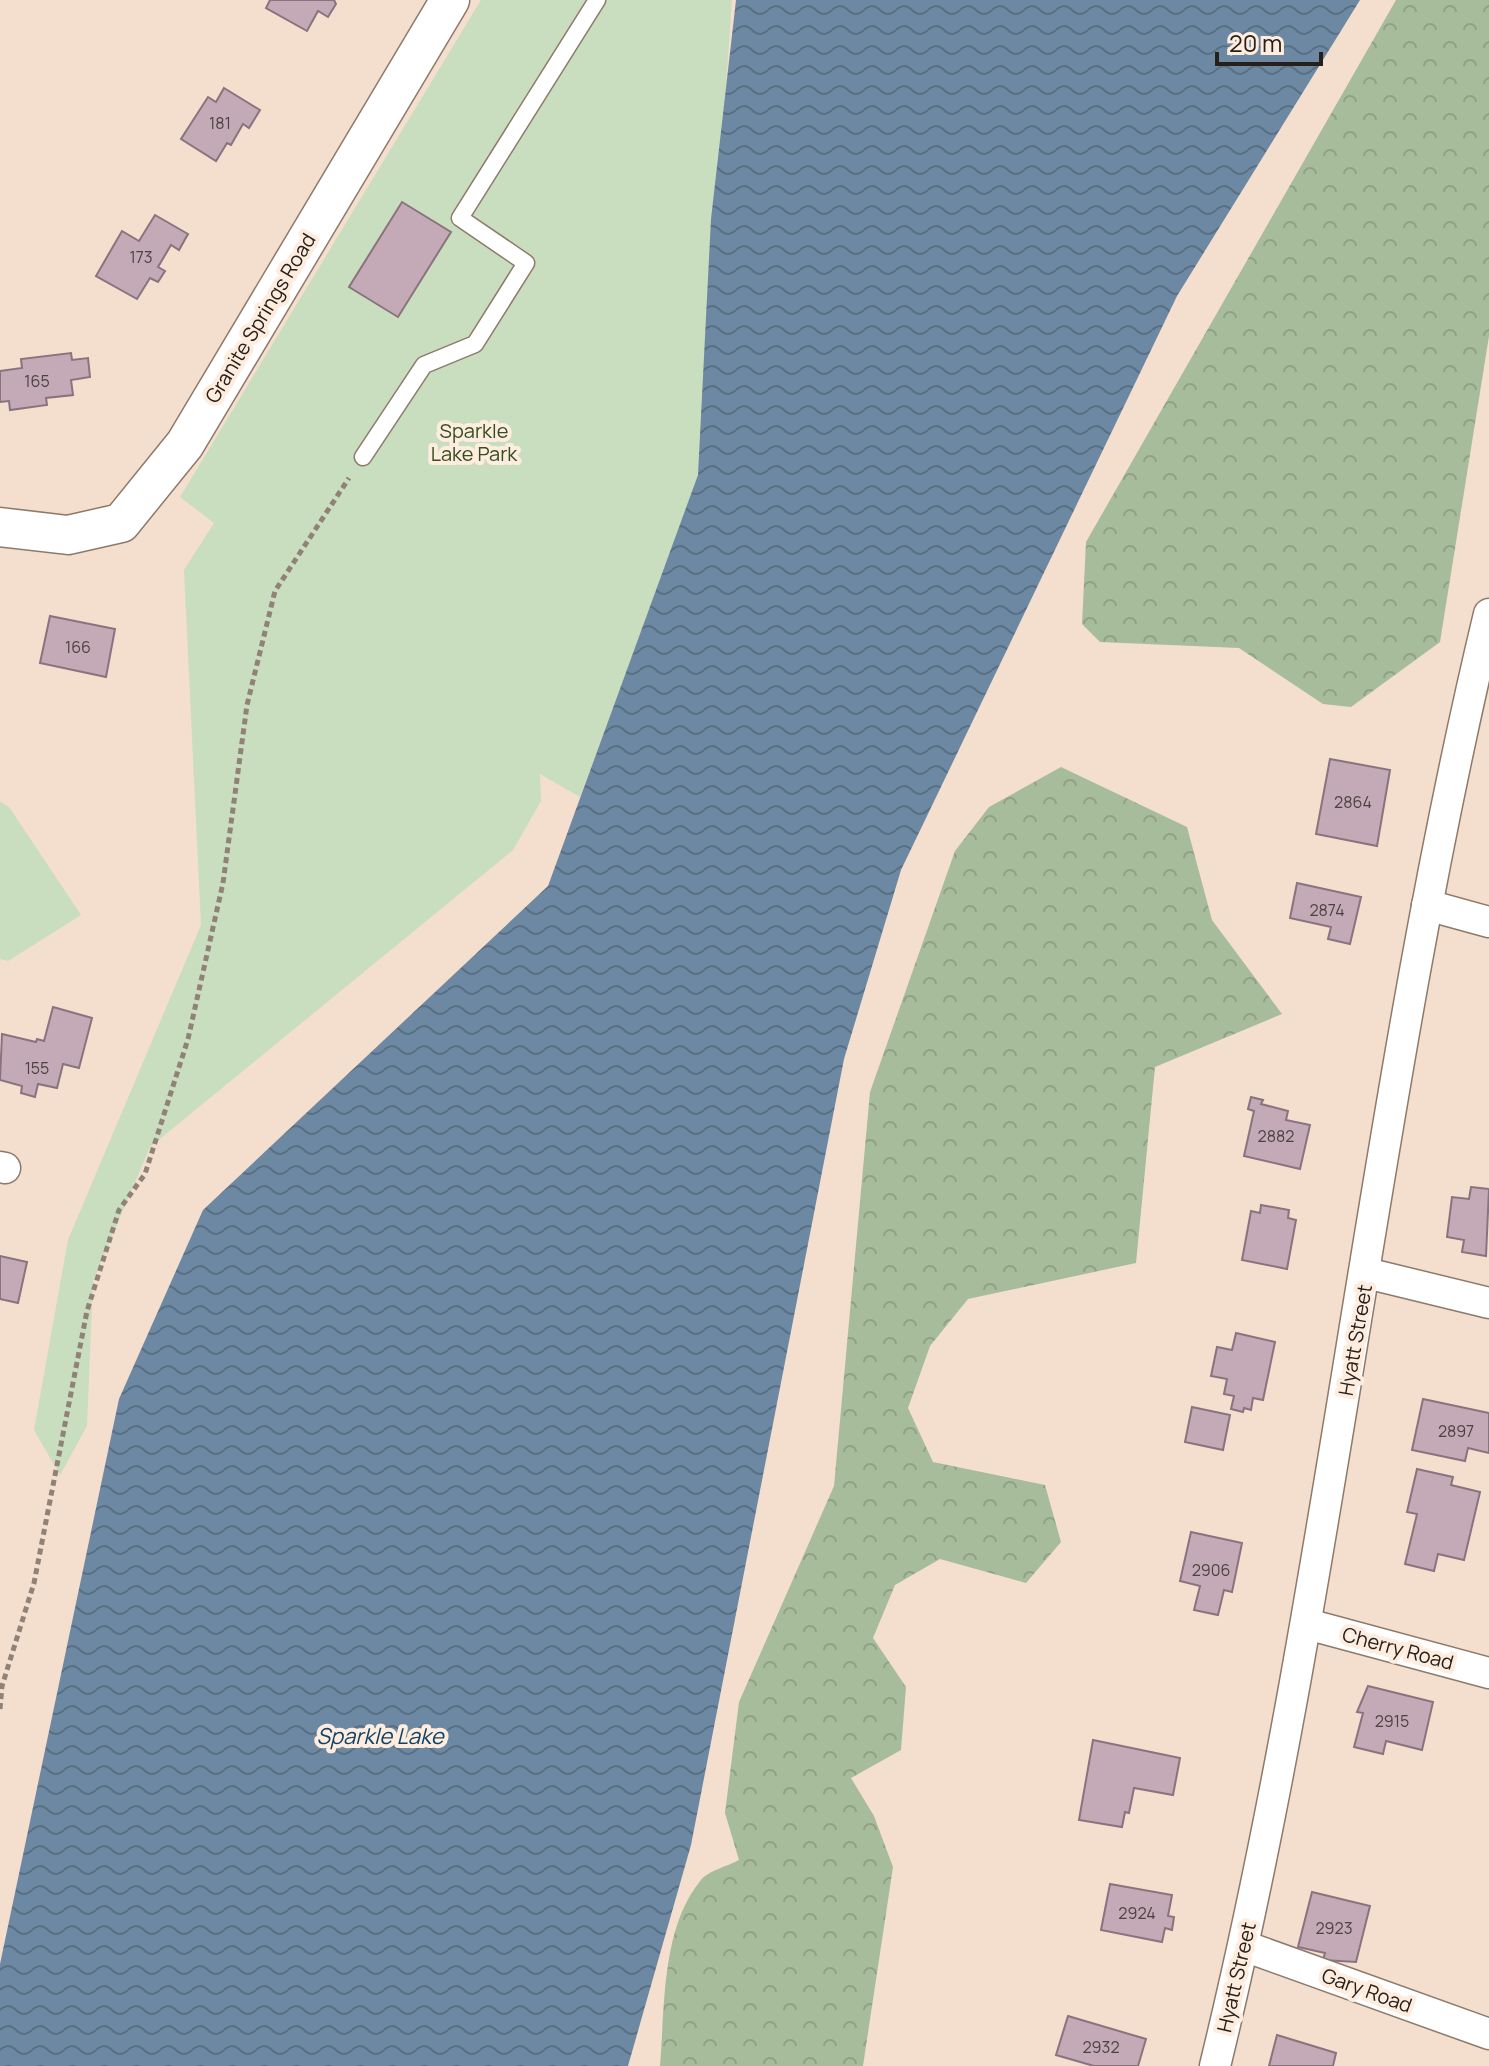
<svg xmlns="http://www.w3.org/2000/svg" width="1489" height="2066" font-family="Manrope,sans-serif">
<defs>
<pattern id="forest-crowns" width="20" height="18" patternUnits="userSpaceOnUse" patternTransform="scale(2)"><rect width="20" height="18" fill="#a7bc9b"/><path d="M2 6a3 3 0 1 1 6 0M12 15a3 3 0 1 1 6 0" fill="none" stroke="#90a185"/></pattern>
<pattern id="water-waves" width="16" height="10" patternUnits="userSpaceOnUse" patternTransform="scale(2)"><rect width="16" height="10" fill="#6c88a2"/><path d="M0 5q4-4 8 0t8 0" fill="none" stroke="#596f83"/></pattern>
</defs>
<rect width="100%" height="100%" fill="#f4dece"/>
<g fill="url(#forest-crowns)">
<path d="M1396 0H1489V336L1440 642 1351 707 1323 704 1239 648 1100 642 1082 624 1086 542Z"/>
<path d="M1061 767 1187 827 1212 920 1282 1014 1155 1067 1136 1263 968 1299 930 1346 908 1408 933 1462 1045 1485 1061 1542 1026 1583 940 1559 895 1585 873 1638 906 1687 901 1750 851 1778 874 1816 893 1867 863 2066H660C665 2008 661 1928 701 1880 708 1871 728 1866 739 1860L725 1813 739 1702 834 1486 870 1092 955 851 989 807Z"/>
</g>
<g fill="#c9ddbf">
<path d="M481 0H732L699 475 580 797 540 774 541 801 513 850 150 1147 93 1281 87 1426 60 1475 34 1430 68 1240 201 925 184 570 214 523 180 497Z"/>
<path d="M0 802 9 807 81 915 8 961 0 959Z"/>
</g>
<path fill="url(#water-waves)" d="M736 0H1360L1177 296 901 870 844 1059 691 1845 628 2066H0V1964L119 1399 203 1210 548 886 698 475 711 219Z"/>
<g fill="#c3aab6" stroke="#8a737e" stroke-width="2">
<path d="M270 0H334L336 4 328 17 318 11 307 31 266 8Z"/>
<path d="M224 88 260 110 249 128 243 124 231 145 227 143 216 161 181 139 208 97 216 102Z"/>
<path d="M402 202 451 232 398 317 349 287Z"/>
<path d="M155 215 188 234 179 250 171 245 158 267 165 271 158 282 150 278 137 299 96 276 122 231 139 241Z"/>
<path d="M71 353 72 360 88 358 90 377 71 380 73 395 46 398 47 405 10 410 9 401 0 402V371L22 368 21 359Z"/>
<path d="M50 616 115 629 106 677 40 663Z"/>
<path d="M1330 759 1390 770 1377 846 1316 834Z"/>
<path d="M1297 883 1361 897 1350 944 1328 939 1331 927 1290 918Z"/>
<path d="M53 1007 92 1018 79 1068 63 1064 57 1088 38 1084 35 1097 21 1093 22 1086 0 1080 2 1034 36 1042 37 1039 44 1041Z"/>
<path d="M1251 1097 1263 1100 1261 1104 1288 1111 1286 1120 1310 1125 1300 1169 1244 1156 1254 1111 1248 1109Z"/>
<path d="M1471 1187 1489 1189 1486 1256 1462 1252 1464 1240 1447 1237 1452 1197 1469 1199Z"/>
<path d="M1261 1205 1289 1210 1288 1218 1296 1220 1287 1269 1242 1260 1251 1211 1260 1213Z"/>
<path d="M0 1256 27 1262 18 1303 0 1299Z"/>
<path d="M1236 1333 1275 1342 1263 1400 1253 1398 1251 1410 1244 1408 1243 1412 1231 1409 1234 1396 1224 1394 1227 1379 1211 1376 1217 1347 1232 1350Z"/>
<path d="M1423 1399 1489 1413V1453L1468 1448 1465 1461 1412 1450Z"/>
<path d="M1192 1407 1230 1415 1223 1450 1185 1442Z"/>
<path d="M1417 1469 1453 1477 1451 1485 1480 1492 1464 1560 1438 1554 1434 1571 1405 1564 1417 1514 1407 1512Z"/>
<path d="M1191 1532 1242 1543 1232 1592 1224 1590 1218 1615 1194 1610 1200 1586 1180 1581Z"/>
<path d="M1368 1686 1433 1702 1422 1750 1386 1741 1383 1754 1354 1747 1363 1713 1357 1712Z"/>
<path d="M1093 1740 1180 1758 1173 1795 1134 1788 1129 1813 1125 1812 1122 1827 1079 1820Z"/>
<path d="M1110 1884 1172 1895 1168 1916 1174 1917 1172 1930 1165 1928 1162 1942 1101 1930Z"/>
<path d="M1312 1892 1370 1906 1356 1962 1323 1960 1325 1953 1298 1947Z"/>
<path d="M1068 2016 1146 2039 1138 2066H1094L1056 2055Z"/>
<path d="M1277 2035 1336 2053 1333 2066H1269Z"/>
</g>
<g fill="none" stroke-linecap="round" stroke-linejoin="round">
<g stroke="#8d7a6b" stroke-width="19">
<path id="service" d="M363 457 424 365 475 344 526 263 460 218 597 0"/>
</g>
<g stroke="#8d7a6b" stroke-width="33">
<g id="minor">
<path d="M1427 905 1489 922"/>
<path d="M0 1167 5 1168"/>
<path d="M1366 1273 1489 1303"/>
<path d="M1307 1624 1489 1673"/>
<path d="M1244 1946 1489 2034"/>
<path d="M1215 2066C1332 1587 1374 1093 1489 614"/>
</g>
</g>
<g stroke="#8d7a6b" stroke-width="41">
<path id="tertiary" d="M0 527 68 535 121 523 185 444 450 0"/>
</g>
<path stroke="#918277" stroke-width="5" stroke-dasharray="6 4" stroke-linecap="butt" d="M0 1709 2 1686 34 1583 87 1311 119 1210 145 1174 188 1039 223 883 247 705 275 591 349 478"/>
<use href="#service" stroke="#fff" stroke-width="16"/>
<use href="#minor" stroke="#fff" stroke-width="30"/>
<use href="#tertiary" stroke="#fff" stroke-width="38"/>
</g>
<g text-anchor="middle" dominant-baseline="central" stroke-width="8" stroke-linejoin="round" paint-order="stroke">
<g font-size="16" fill="#4e4241">
<text x="220" y="123">181</text>
<text x="141" y="257">173</text>
<text x="37" y="381">165</text>
<text x="78" y="647">166</text>
<text x="1353" y="802">2864</text>
<text x="1327" y="910">2874</text>
<text x="37" y="1068">155</text>
<text x="1276" y="1136">2882</text>
<text x="1456" y="1431">2897</text>
<text x="1211" y="1570">2906</text>
<text x="1392" y="1721">2915</text>
<text x="1137" y="1913">2924</text>
<text x="1334" y="1928">2923</text>
<text x="1101" y="2047">2932</text>
</g>
<g font-size="20" fill="#27201a" stroke="#feeddf">
<text transform="translate(260 318) rotate(-59)">Granite Springs Road</text>
<text transform="translate(1355 1340) rotate(-80)">Hyatt Street</text>
<text transform="translate(1398 1648) rotate(15)">Cherry Road</text>
<text transform="translate(1236 1977) rotate(-77)">Hyatt Street</text>
<text transform="translate(1367 1990) rotate(20)">Gary Road</text>
</g>
<g font-size="20" fill="#324f1f" stroke="#feeddf">
<text x="474" y="430">Sparkle<tspan x="474" dy="23">Lake Park</tspan></text>
</g>
<g font-size="22" font-style="italic" fill="#114266" stroke="#feeddf">
<text x="380" y="1736">Sparkle Lake</text>
</g>
</g>
<path d="M1217 52v12h104v-12" fill="none" stroke="#27201a" stroke-width="4"/>
<text x="1229" y="52" font-size="24" fill="#27201a" stroke="#feeddf" stroke-width="6" paint-order="stroke">20 m</text>
</svg>
